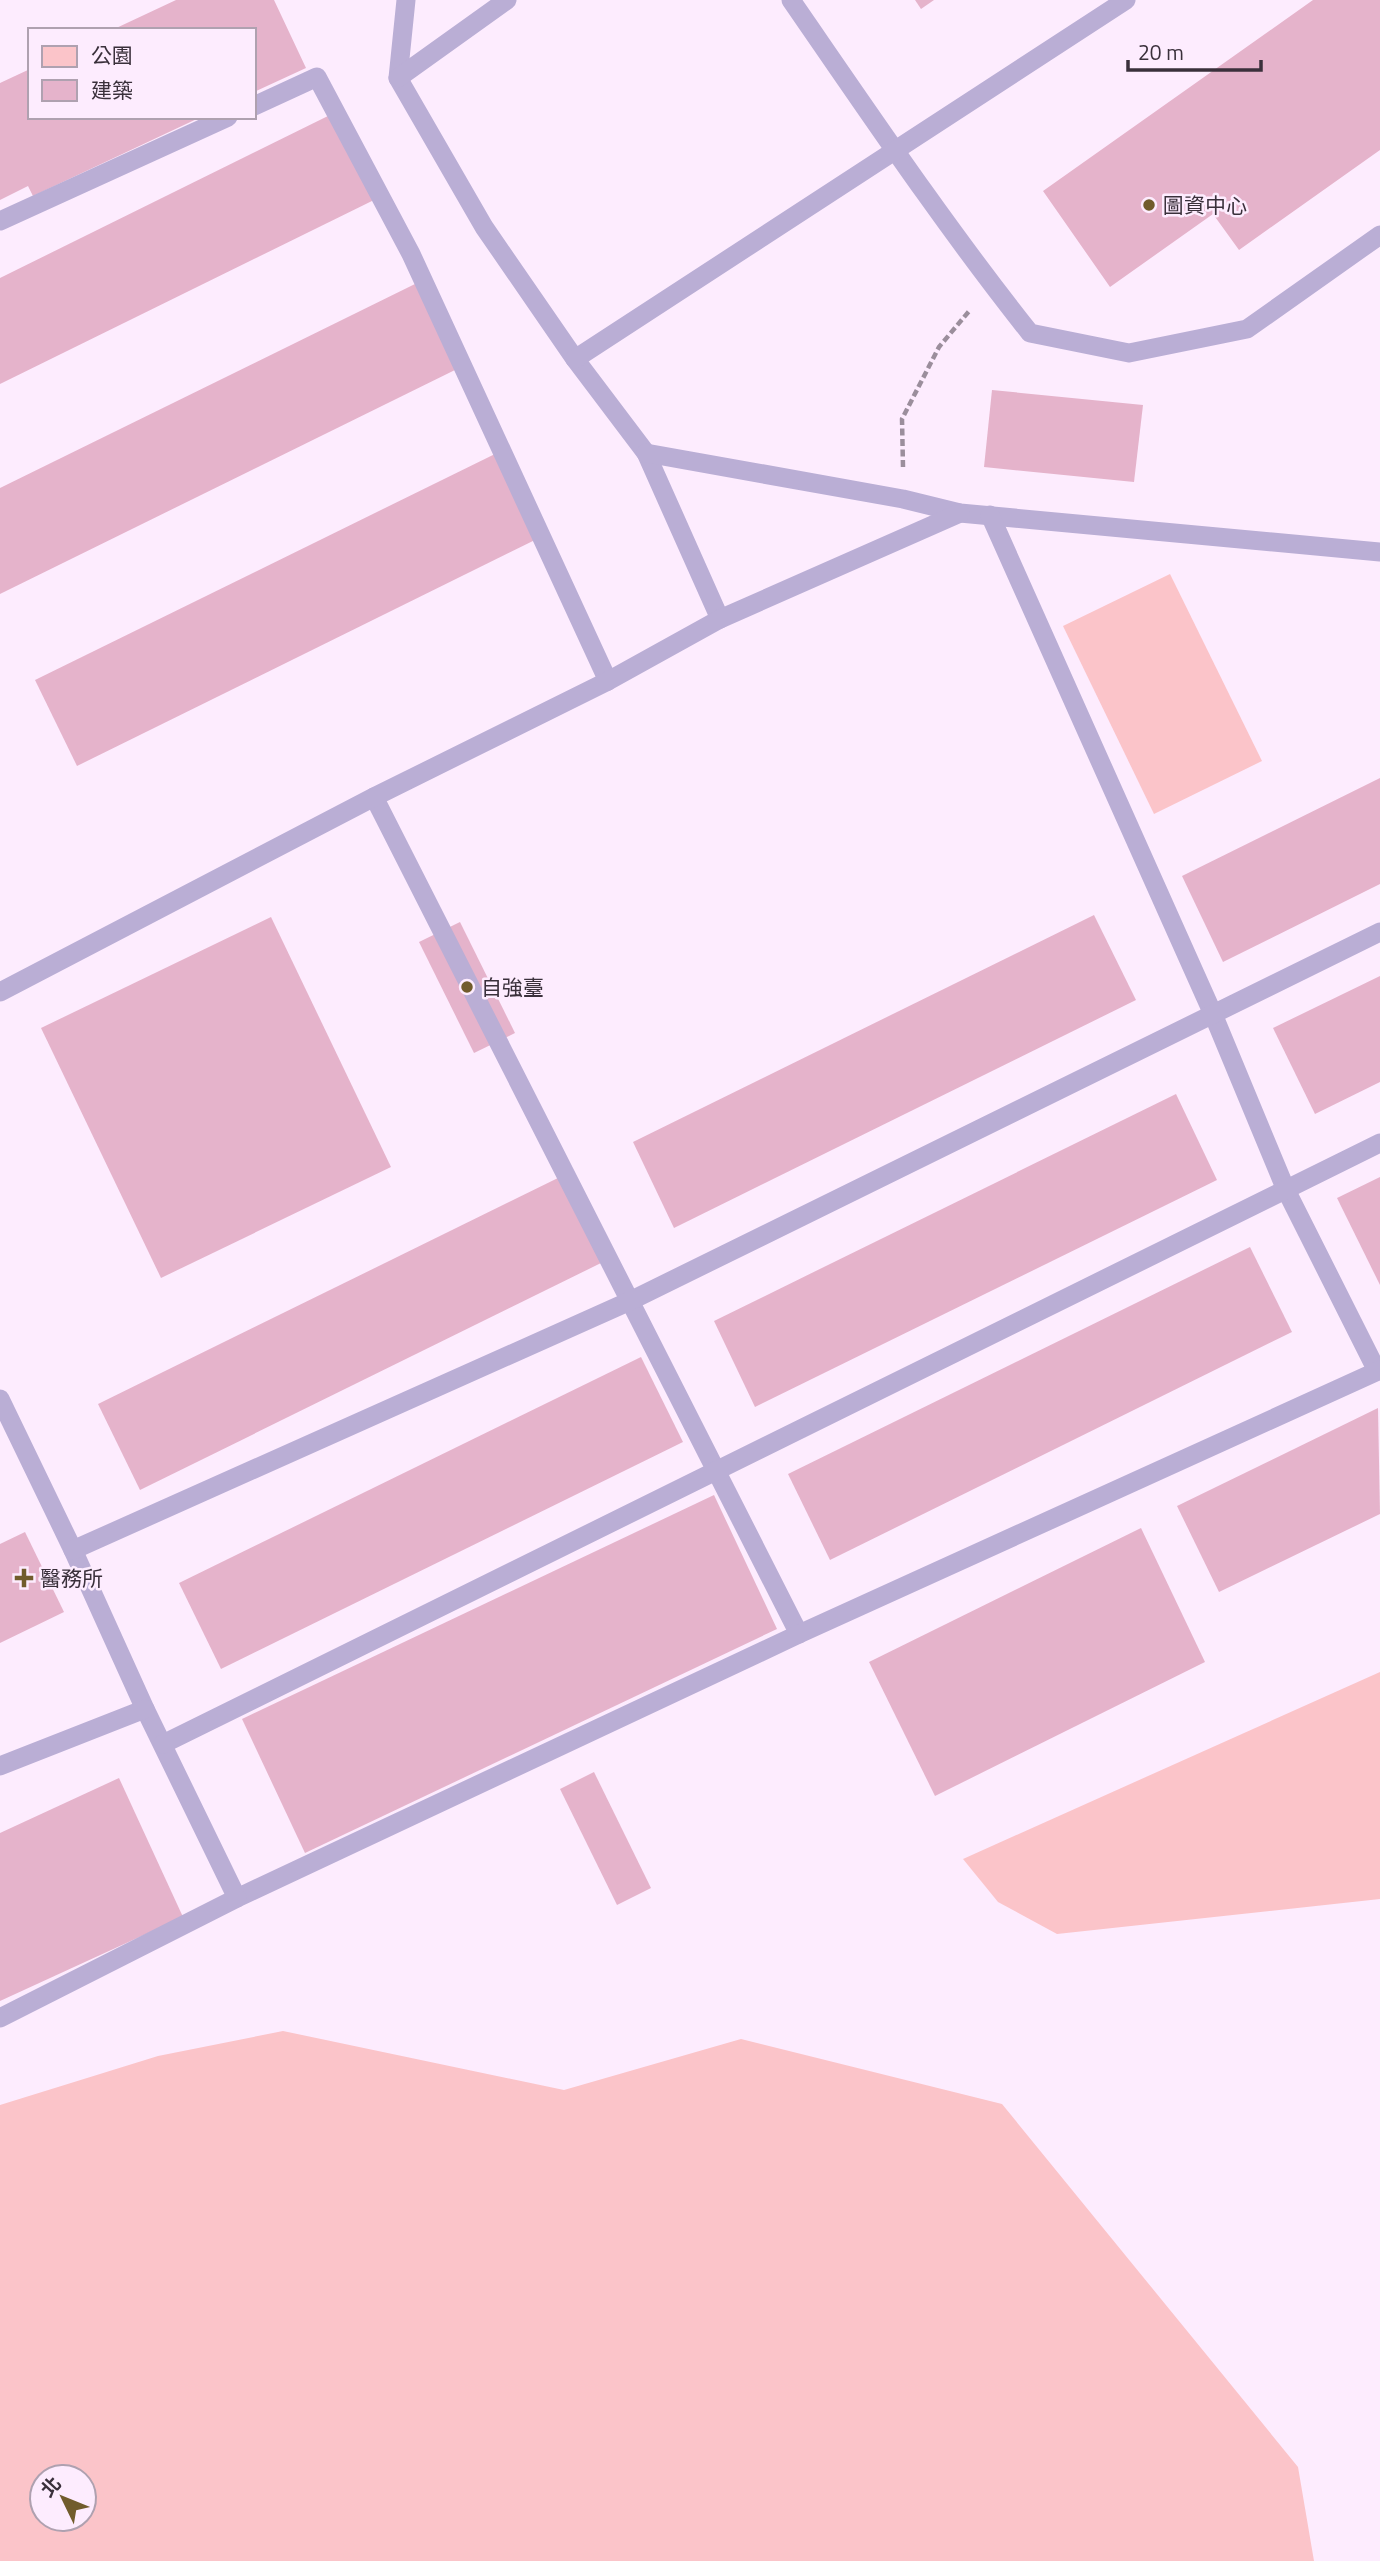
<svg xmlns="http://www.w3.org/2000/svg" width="1380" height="2561" font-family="'Titillium Web','Noto Sans TC',sans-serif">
<rect width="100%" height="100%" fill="#fdecfe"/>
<g fill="#fbc4c9" fill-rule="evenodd">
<path d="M1170 574 1262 761 1154 814 1063 626Z"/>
<path d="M1380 1672V1899L1057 1934 998 1902 963 1859Z"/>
<path d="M283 2031 564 2090 741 2039 1002 2104 1298 2467 1314 2561H0V2105L158 2056ZM84 2477V2519H42V2477Z"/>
</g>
<g fill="#e5b3cb">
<path d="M176 0H274L306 68 254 92V30H112Z"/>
<path d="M915 0H934L921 9Z"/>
<path d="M1313 0H1380V150L1239 250 1213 214 1110 287 1043 191Z"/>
<path d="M30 69V117H201L33 196 28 186 0 200V83Z"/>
<path d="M332 114 374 200 0 384V278Z"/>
<path d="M415 284 457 369 0 594V488Z"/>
<path d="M992 390 1143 405 1134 482 984 467Z"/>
<path d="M497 453 539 538 77 766 35 680Z"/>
<path d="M1380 778V884L1223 962 1182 876Z"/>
<path d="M1094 915 1136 1000 674 1228 633 1142Z"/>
<path d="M271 917 391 1167 161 1278 41 1028Z"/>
<path d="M460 922 515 1033 474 1053 419 942Z"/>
<path d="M1380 976V1082L1315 1114 1273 1028Z"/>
<path d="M1176 1094 1217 1180 755 1407 714 1321Z"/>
<path d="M560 1177 601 1263 140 1490 98 1404Z"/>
<path d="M1380 1177V1285L1337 1198Z"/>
<path d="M1250 1247 1292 1332 830 1560 788 1474Z"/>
<path d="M641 1357 683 1442 221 1669 179 1583Z"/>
<path d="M1378 1408 1380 1514 1219 1592 1177 1506Z"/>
<path d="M714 1495 777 1629 305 1853 242 1719Z"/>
<path d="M1141 1528 1205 1662 935 1796 869 1662Z"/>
<path d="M25 1532 64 1612 0 1643V1544Z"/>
<path d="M594 1772 651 1888 617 1905 560 1789Z"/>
<path d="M119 1778 183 1917 0 2001V1833Z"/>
</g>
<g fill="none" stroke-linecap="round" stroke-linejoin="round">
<path stroke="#9b8e9c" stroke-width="4.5" stroke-dasharray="7 3.5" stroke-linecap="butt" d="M903 467 902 419 939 347 970 310"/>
<g stroke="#baaed5" stroke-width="19">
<path d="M406 0 398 78 484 227 575 359 646 453 720 619"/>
<path d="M791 0C869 113 945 226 1030 333L1129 353 1247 329 1380 235"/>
<path d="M398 78 507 0"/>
<path d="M254 106 317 77 411 254 608 681"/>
<path d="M0 221 228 117"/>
<path d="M575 359 1126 0"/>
<path d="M646 453 903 499 960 513 1380 552"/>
<path d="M990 515 1213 1014 1286 1190 1377 1371"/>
<path d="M374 797 799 1634"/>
<path d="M0 992 374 797 608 681 720 619 960 513"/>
<path d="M0 1399 73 1550 145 1709 237 1898 799 1634 1380 1370"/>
<path d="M73 1550 630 1301 1380 932"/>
<path d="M163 1744 1380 1143"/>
<path d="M0 1766 145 1709"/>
<path d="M0 2018 237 1898"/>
</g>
</g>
<g fill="#715c2c" stroke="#fdecfe" stroke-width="2.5">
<circle cx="1149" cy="205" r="7"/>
<circle cx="467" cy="987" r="7"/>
<path d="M20.5 1567.5h7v7h7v7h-7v7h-7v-7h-7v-7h7z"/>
</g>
<g text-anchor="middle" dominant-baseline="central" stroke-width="5" stroke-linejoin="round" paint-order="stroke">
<g font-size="21" fill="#3a303b" stroke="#fdecfe" text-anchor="start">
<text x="1163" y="205">圖資中心</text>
<text x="481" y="987">自強臺</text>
<text x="40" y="1578">醫務所</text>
</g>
</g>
<rect x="28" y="28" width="228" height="91" fill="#fdecfe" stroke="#afa1b0" stroke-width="2"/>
<rect x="42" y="46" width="35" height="21" fill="#fbc4c9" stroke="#afa1b0" stroke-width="2"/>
<text x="91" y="63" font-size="21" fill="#3a303b">公園</text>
<rect x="42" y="80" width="35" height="21" fill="#e5b3cb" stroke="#afa1b0" stroke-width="2"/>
<text x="91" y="98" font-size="21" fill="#3a303b">建築</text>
<g transform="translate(63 2498) rotate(313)"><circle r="33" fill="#fdecfe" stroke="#afa1b0" stroke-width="2"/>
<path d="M0-5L12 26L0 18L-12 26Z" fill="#715c2c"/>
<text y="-10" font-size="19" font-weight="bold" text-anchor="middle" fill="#3a303b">北</text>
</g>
<path d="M1128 60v10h133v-10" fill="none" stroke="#3a303b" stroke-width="3.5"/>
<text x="1138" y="60" font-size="21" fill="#3a303b" stroke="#fdecfe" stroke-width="5" paint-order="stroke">20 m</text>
</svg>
